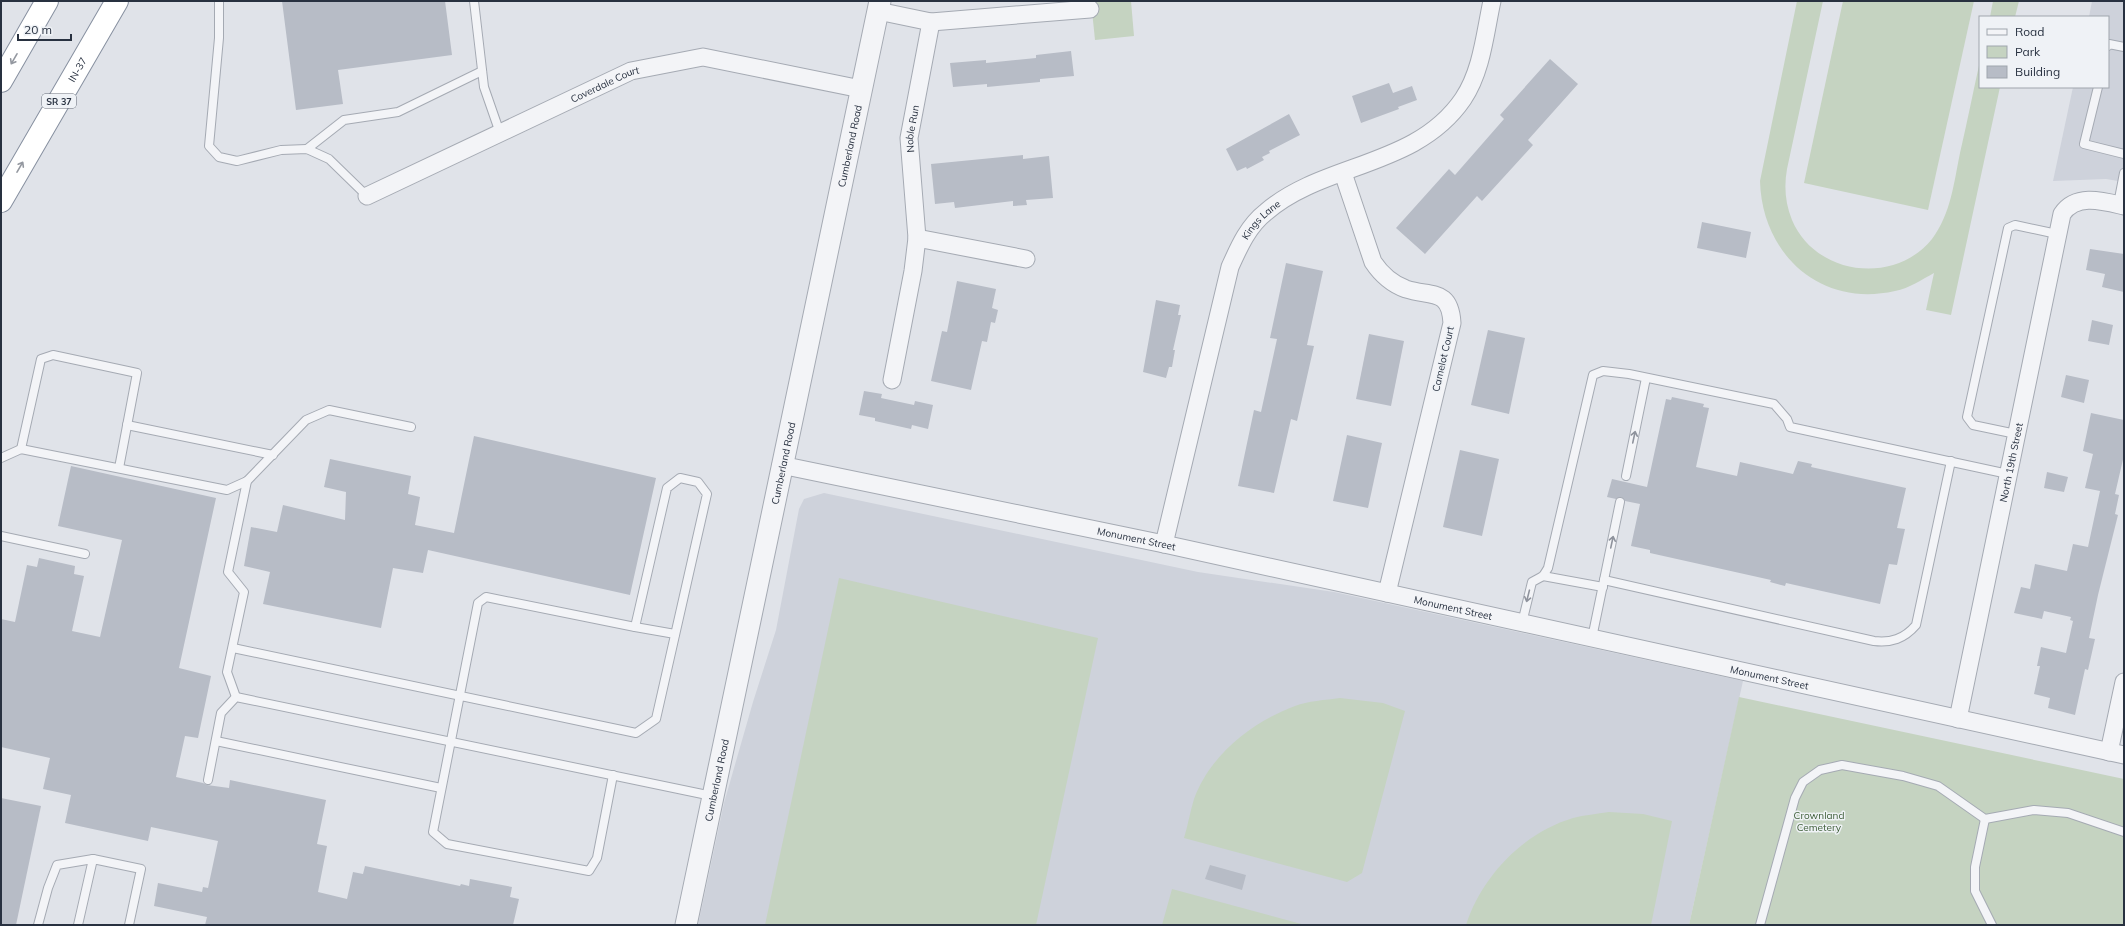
<svg xmlns="http://www.w3.org/2000/svg" width="2125" height="926" font-family="Mulish,sans-serif">
<rect width="100%" height="100%" fill="#e0e3e9"/>
<g fill="#ced2db">
<path d="M2092 1H2124V182L2106 179 2053 181 2073 87H2108V17H2089Z"/>
<path d="M824 493 1198 572 1334 592 1743 681 1689 925H698L724 803 753 702 776 630 799 509 804 499Z"/>
</g>
<g fill="#c5d3c1">
<path d="M1091 1H1131L1134 36 1095 40Z"/>
<path d="M1797 1H1823L1787 169C1784 186 1785 203 1792 220 1815 275 1894 286 1932 239 1951 214 1954 182 1960 153 1967 123 1973 92 1980 61V87H2000L1951 315 1926 310 1934 273C1921 280 1910 288 1895 291 1820 308 1762 254 1760 181Z"/>
<path d="M1843 1H1974L1928 210 1804 183Z"/>
<path d="M1993 1H2019L2015 17H1990Z"/>
<path d="M839 578 1098 638 1036 925H765Z"/>
<path d="M1739 697 2124 779V925H1689Z"/>
<path d="M1340 698 1383 703 1405 711 1362 873 1347 882 1184 838C1188 825 1190 812 1194 799 1210 755 1252 722 1295 706 1308 701 1325 700 1340 698Z"/>
<path d="M1609 812 1643 814 1672 821 1651 925H1466C1482 876 1523 833 1573 818 1584 815 1597 814 1609 812Z"/>
<path d="M1172 889 1305 925H1162Z"/>
</g>
<g fill="#b7bcc6">
<path d="M282 1H445L452 55 338 70 343 104 296 110Z"/>
<path d="M1071 51 1074 76 1040 79V82L987 87V84L953 87 950 63 986 60V63L1036 58V55Z"/>
<path d="M1550 59 1578 84 1528 140 1533 145 1482 201 1477 196 1425 254 1396 228 1449 169 1455 175 1504 119 1500 115Z"/>
<path d="M1389 83 1393 93 1412 86 1417 100 1398 107 1399 109 1361 123 1352 96Z"/>
<path d="M1289 114 1300 135 1269 151 1270 153 1262 157 1264 160 1247 169 1246 167 1237 171 1226 149Z"/>
<path d="M1023 155V159L1049 156 1053 198 1026 200 1027 205 1013 206V201L955 208 954 202 935 204 931 164Z"/>
<path d="M1702 222 1751 232 1746 258 1697 248Z"/>
<path d="M2090 249 2124 254V292L2102 287 2105 274 2086 270Z"/>
<path d="M1286 263 1323 271 1307 345 1314 346 1297 421 1291 419 1274 493 1238 486 1254 410 1261 412 1277 339 1270 338Z"/>
<path d="M957 281 996 289 992 308 998 310 995 323 991 322 987 342 982 341 971 390 931 381 942 331 947 332Z"/>
<path d="M1156 300 1180 305 1178 315H1181L1173 350H1175L1172 367H1169L1166 378 1143 372Z"/>
<path d="M2092 320 2113 325 2109 345 2088 341Z"/>
<path d="M1488 330 1525 338 1509 414 1471 405Z"/>
<path d="M1369 334 1404 341 1391 406 1356 399Z"/>
<path d="M2066 375 2089 380 2084 403 2061 397Z"/>
<path d="M864 391 882 394 881 398 914 405 915 401 933 405 928 429 912 425 911 429 875 421V418L859 415Z"/>
<path d="M1672 397 1704 404 1703 407 1709 408 1696 467 1737 476 1740 462 1793 474 1798 461 1812 464 1811 467 1906 488 1897 528 1905 529 1897 565 1889 564 1880 604 1786 583 1785 586 1770 582 1771 580 1650 553V550L1631 546 1640 504 1625 501 1621 497 1616 499 1607 497 1612 479 1647 487 1666 399 1671 400Z"/>
<path d="M2091 413 2124 420V455L2115 494 2119 495 2115 514 2118 515 2098 595 2089 638 2095 639 2088 670 2085 669 2075 715 2048 708 2050 698 2034 694 2040 666H2037L2041 647 2066 653 2073 621 2070 620 2071 617 2044 611 2042 619 2014 613 2021 587 2030 589 2035 564 2067 571 2073 544 2088 547 2100 491 2085 488 2093 454 2083 451Z"/>
<path d="M1347 435 1382 443 1368 508 1333 501Z"/>
<path d="M474 436 656 478 630 595 428 550 423 573 393 568 381 628 263 604 270 572 244 566 251 527 277 532 283 505 345 520 346 492 324 487 330 459 411 476 408 494 420 497 415 525 454 533Z"/>
<path d="M1460 450 1499 459 1482 536 1443 527Z"/>
<path d="M71 466 216 498 179 668 211 676 198 738 185 736 176 777 203 783 207 785 229 788 230 780 326 800 317 844 327 846 318 892 347 899 353 872 363 874 365 866 460 886 461 884 469 886 470 879 512 887 510 897 519 899 513 925H205L207 917 154 906 158 883 202 892 203 887 208 888 218 841 151 827 148 841 65 823 71 795 43 789 50 758 1 747V619L15 622 27 565 37 567 39 558 75 566 74 574 84 576 72 631 100 637 122 540 58 526Z"/>
<path d="M2047 472 2068 477 2064 492 2044 488Z"/>
<path d="M1 798 41 806 16 925H1Z"/>
<path d="M1210 865 1246 875 1242 890 1205 879Z"/>
</g>
<g fill="none" stroke-linecap="round" stroke-linejoin="round">
<g stroke="#a5aab3" stroke-width="10">
<g id="service">
<path d="M219 1V38L209 146 219 157 237 161 281 150 307 149 329 159 367 196"/>
<path d="M474 1 484 87 500 133"/>
<path d="M2108 46 2109 44 2124 47"/>
<path d="M2098 87 2084 144 2124 154"/>
<path d="M307 149 344 120 398 112 482 71"/>
<path d="M2118 204 2124 173"/>
<path d="M127 425 273 455"/>
<path d="M2016 434 1973 425 1967 417 2008 228 2015 225 2057 234"/>
<path d="M21 449 41 359 53 355 137 373 119 468"/>
<path d="M1 458 21 449 227 490 247 481"/>
<path d="M1626 476 1646 378"/>
<path d="M1 536 85 554"/>
<path d="M1543 576 1603 587"/>
<path d="M1604 580 1620 502"/>
<path d="M1522 623 1532 582 1543 576 1548 568 1593 375 1603 371 1629 374 1774 404 1787 419 1790 427 2008 474"/>
<path d="M635 627 675 634"/>
<path d="M1592 638 1604 580 1874 641C1891 643 1904 639 1916 625L1951 461"/>
<path d="M233 648 636 733 656 719 707 494 698 482 680 478 667 488 635 627 486 597 478 603 433 832 447 844 589 871 597 858 613 775"/>
<path d="M236 697 227 672 244 592 228 572 247 481 306 420 329 410 411 427"/>
<path d="M216 741 441 788"/>
<path d="M208 780 221 713 236 697 712 796"/>
<path d="M1985 819 1975 867V891L1992 925"/>
<path d="M38 925 48 888 57 865 93 859"/>
<path d="M78 925 93 859 141 869 129 925"/>
<path d="M1760 925 1795 798 1803 782 1820 770 1842 765 1903 776 1938 786 1985 819 2034 810 2068 813 2124 832"/>
</g>
</g>
<g stroke="#a5aab3" stroke-width="19">
<g id="minor">
<path d="M878 11 931 22 1090 9"/>
<path d="M1343 173 1373 262C1381 274 1392 284 1406 289 1431 297 1450 288 1452 323L1387 593"/>
<path id="s1" d="M367 196 631 71 703 57 861 89"/>
<path d="M917 238 1026 259"/>
<path id="s2" d="M892 380 913 271 917 238 909 138 931 22"/>
<path id="s3" d="M781 465 1164 544 2124 755"/>
<path id="s4" d="M1164 544 1230 267C1239 247 1248 226 1266 212 1324 162 1416 168 1463 99 1482 71 1485 33 1492 1"/>
<path id="s5" d="M1958 719 2062 214C2076 193 2103 201 2124 206"/>
<path d="M2109 752 2124 682"/>
</g>
</g>
<g stroke="#a5aab3" stroke-width="23">
<g id="tertiary">
<path id="s6" d="M686 925 880 1"/>
</g>
</g>
<g stroke="#8790a0" stroke-width="24">
<g id="trunk">
<path d="M1 81 47 1"/>
<path id="s7" d="M1 201 117 1"/>
</g>
</g>
<use href="#service" stroke="#f3f4f7" stroke-width="8"/>
<use href="#minor" stroke="#f3f4f7" stroke-width="17"/>
<use href="#tertiary" stroke="#f3f4f7" stroke-width="21"/>
<use href="#trunk" stroke="#fff" stroke-width="22"/>
</g>
<defs><path id="oneway-shaft" d="M-6 0H5M1.5-3L5.5 0L1.5 3" fill="none" stroke-width="1.6" stroke-linecap="round" stroke-linejoin="round"/></defs>
<g stroke="#9498a0">
<use href="#oneway-shaft" transform="translate(14 59) rotate(120)"/>
<use href="#oneway-shaft" transform="translate(20 167) rotate(-60)"/>
</g>
<g stroke="#8e929c">
<use href="#oneway-shaft" transform="translate(1634 437) rotate(-78)"/>
<use href="#oneway-shaft" transform="translate(1612 542) rotate(-78)"/>
<use href="#oneway-shaft" transform="translate(1528 596) rotate(104)"/>
</g>
<g text-anchor="middle" dominant-baseline="central" stroke-width="3" stroke-linejoin="round" paint-order="stroke">
<rect fill="#eff2f6" stroke="#646b77" stroke-width="1" x="42" y="94" width="34" height="14" rx="3"/>
<g font-size="9" font-weight="bold" fill="#283140">
<text x="59" y="101">SR 37</text>
</g>
<g font-size="10" fill="#283140" stroke="#eff2f6">
<text stroke="none"><textPath href="#s7" startOffset="152">IN-37</textPath></text>
<text stroke="none"><textPath href="#s1" startOffset="263">Coverdale Court</textPath></text>
<text stroke="none"><textPath href="#s2" startOffset="254">Noble Run</textPath></text>
<text stroke="none"><textPath href="#s6" startOffset="796">Cumberland Road</textPath></text>
<text stroke="none"><textPath href="#s4" startOffset="342">Kings Lane</textPath></text>
<text transform="translate(1443 359) rotate(-77)">Camelot Court</text>
<text stroke="none"><textPath href="#s5" startOffset="262">North 19th Street</textPath></text>
<text stroke="none"><textPath href="#s6" startOffset="472">Cumberland Road</textPath></text>
<text stroke="none"><textPath href="#s3" startOffset="363">Monument Street</textPath></text>
<text stroke="none"><textPath href="#s3" startOffset="687">Monument Street</textPath></text>
<text stroke="none"><textPath href="#s3" startOffset="1011">Monument Street</textPath></text>
<text stroke="none"><textPath href="#s6" startOffset="148">Cumberland Road</textPath></text>
</g>
<g font-size="10" fill="#3c5c36" stroke="#eff2f6">
<text x="1819" y="815">Crownland<tspan x="1819" dy="12">Cemetery</tspan></text>
</g>
</g>
<rect width="2125" height="926" fill="none" stroke="#283140" stroke-width="4"/>
<rect x="1979" y="16" width="130" height="72" fill="#eff2f6" stroke="#9fa5ad"/>
<rect x="1987" y="29" width="20" height="6" fill="#f3f4f7" stroke="#9fa5ad"/>
<text x="2015" y="36" font-size="12" fill="#283140">Road</text>
<rect x="1987" y="46" width="20" height="12" fill="#c5d3c1" stroke="#9fa5ad"/>
<text x="2015" y="56" font-size="12" fill="#283140">Park</text>
<rect x="1987" y="66" width="20" height="12" fill="#b7bcc6" stroke="#9fa5ad"/>
<text x="2015" y="76" font-size="12" fill="#283140">Building</text>
<path d="M18 34v6h53v-6" fill="none" stroke="#283140" stroke-width="2"/>
<text x="24" y="34" font-size="12" fill="#283140" stroke="#eff2f6" stroke-width="3" paint-order="stroke">20 m</text>
</svg>
